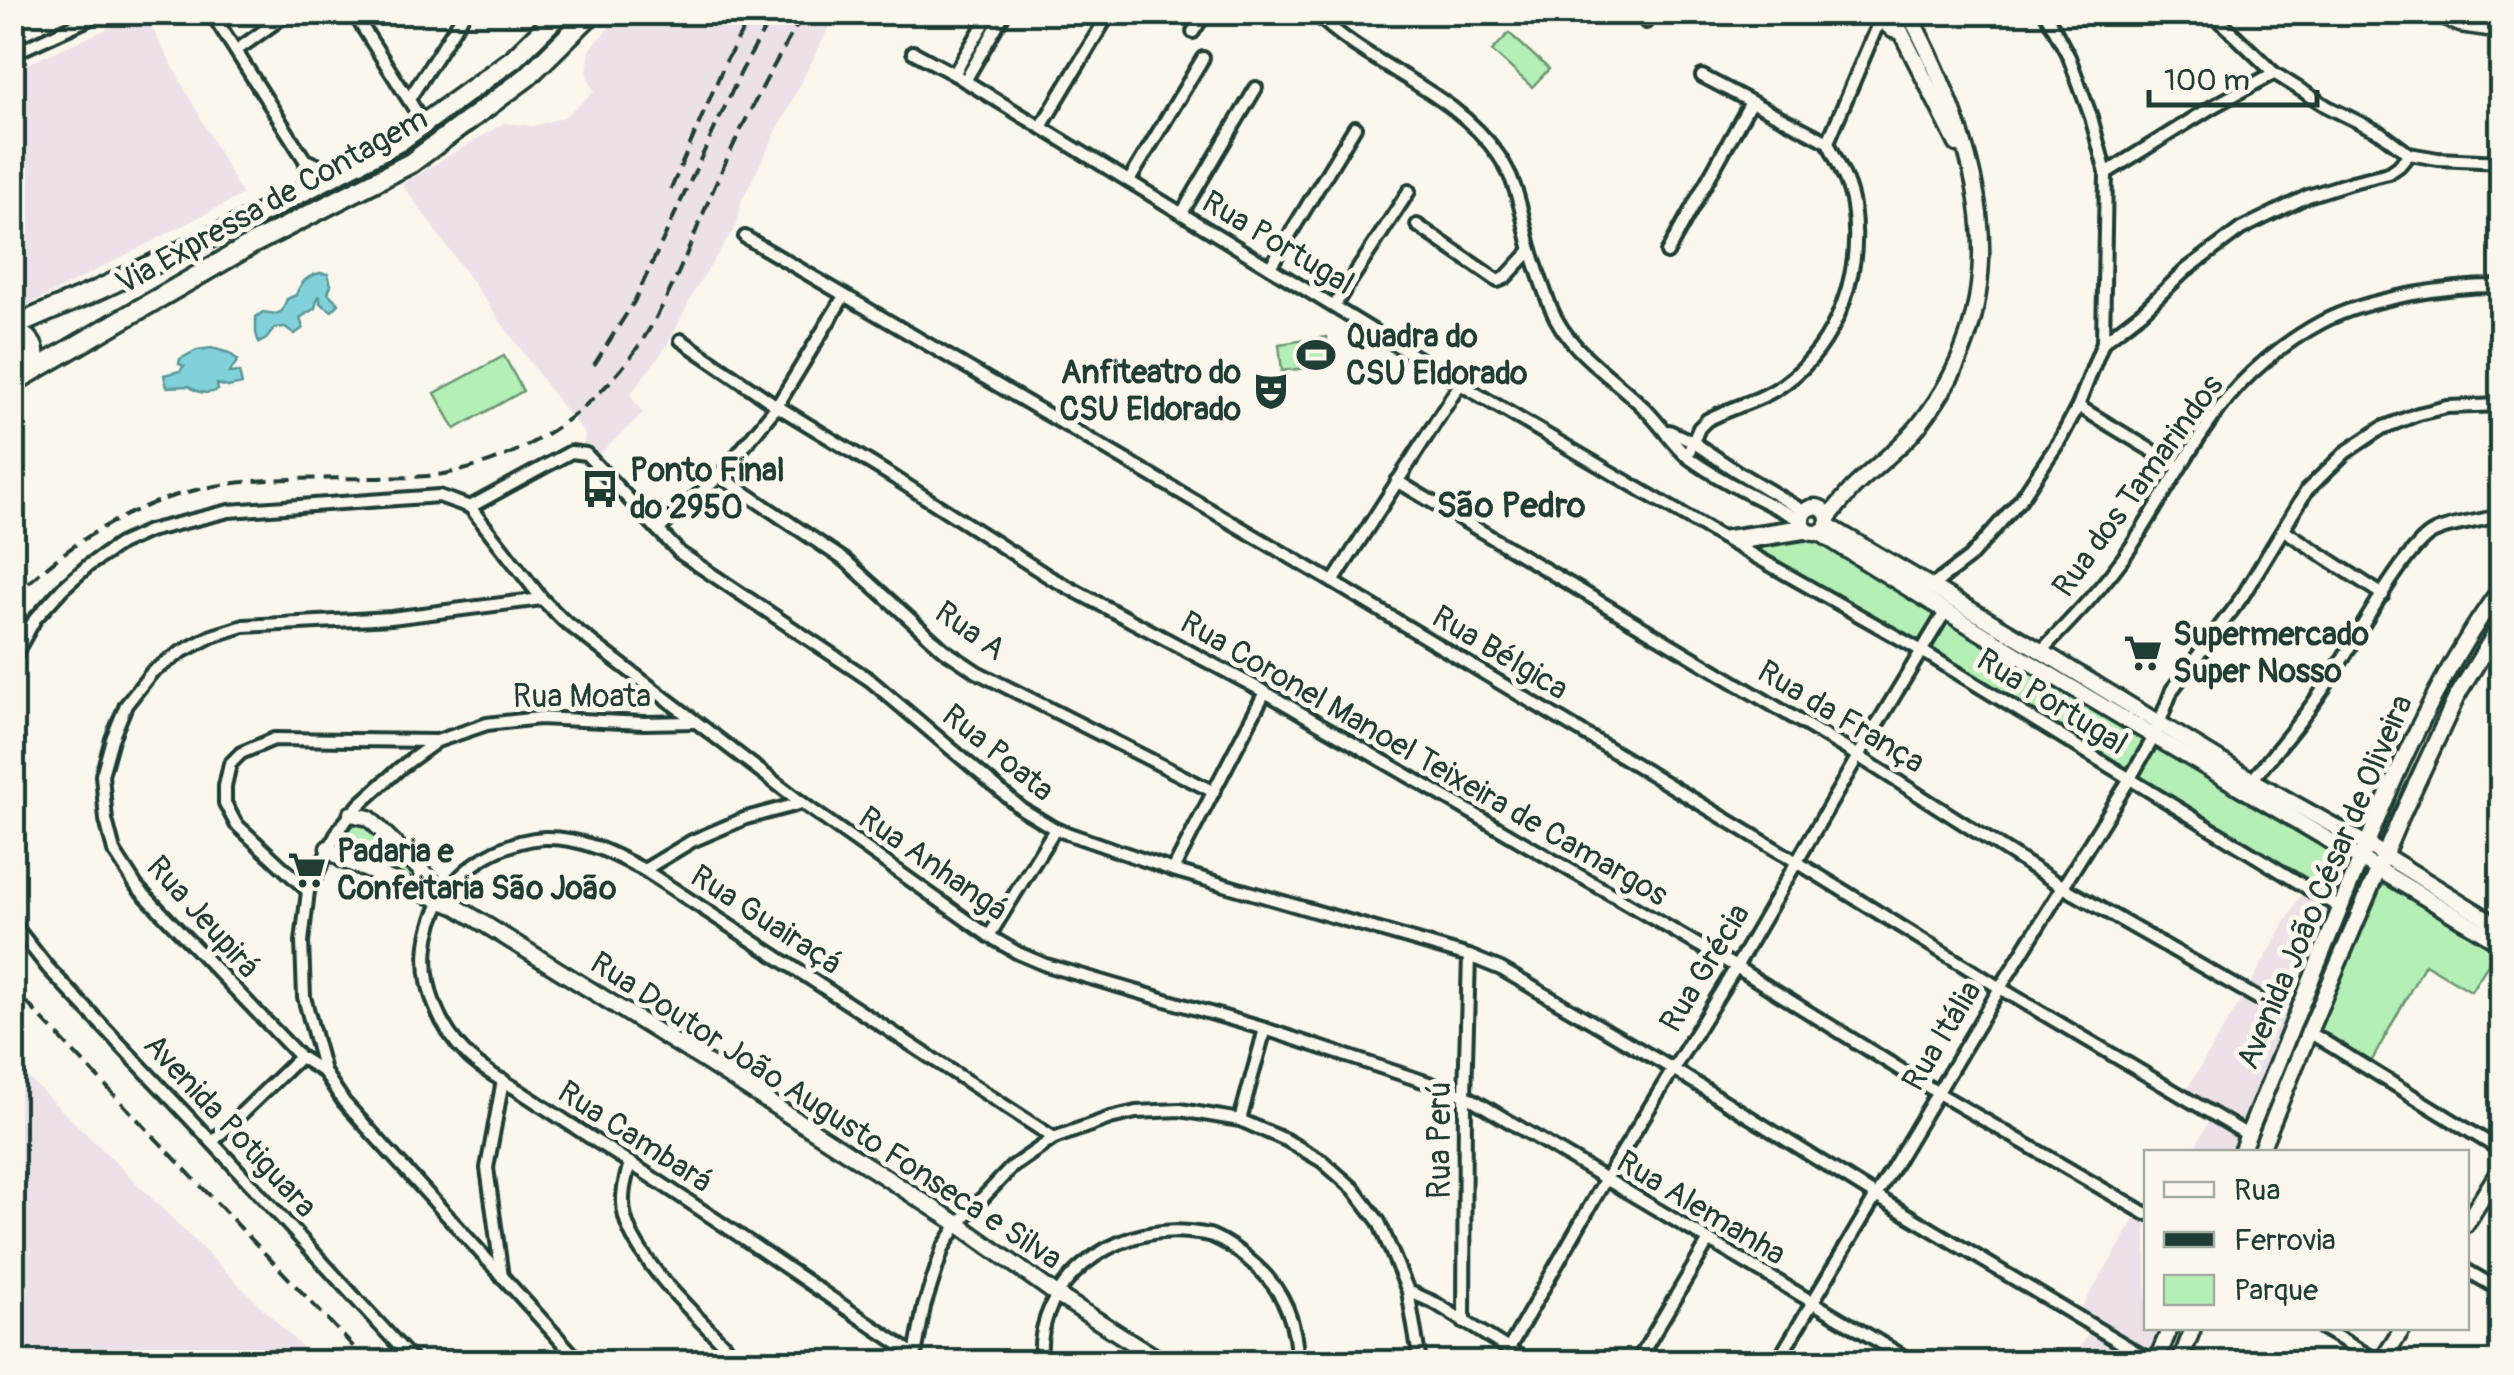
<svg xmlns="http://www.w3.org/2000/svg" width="2514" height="1375" font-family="Pangolin,sans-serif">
<rect width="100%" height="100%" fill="#fbf7ec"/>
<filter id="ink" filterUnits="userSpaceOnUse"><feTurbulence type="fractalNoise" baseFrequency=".01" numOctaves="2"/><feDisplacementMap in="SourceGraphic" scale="20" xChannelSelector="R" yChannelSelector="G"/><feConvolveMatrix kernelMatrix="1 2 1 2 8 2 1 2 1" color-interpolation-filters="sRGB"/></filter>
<g filter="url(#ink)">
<g fill="#ece1e8">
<path d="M144 13 242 195 13 313V70Z"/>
<path d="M622 13H836L741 202 737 224 699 283 666 347 630 395 643 413 594 459 583 451 585 434 555 397 402 184 504 123 533 126 564 117 594 92 587 75 590 49Z"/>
<path d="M2302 893 2337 912 2236 1152H2193L2213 1112 2184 1094 2246 992Z"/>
<path d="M12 1062 110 1157 317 1362H13Z"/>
<path d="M2141 1210 2146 1213V1328H2165L2152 1362H2072L2095 1322 2079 1312Z"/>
</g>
<g fill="#b4f0b5" stroke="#6a9674" stroke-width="2.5">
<path d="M1509 33 1549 69 1532 87 1492 51Z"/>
<path d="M1327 337 1330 365 1282 371 1279 344Z"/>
<path d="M504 356 523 391 455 429 435 393Z"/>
<path d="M1800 537 1818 540 2357 860 2345 891 2320 890 2139 776 1933 650 1749 546Z"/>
<path d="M351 817 367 821 438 895 330 848Z"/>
<path d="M2393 883 2498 949 2471 991 2425 964 2371 1062 2319 1031 2382 886Z"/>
</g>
<g fill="#81d1db" stroke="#5a9698" stroke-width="2.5">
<path d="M320 273 328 274 331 285 328 293 339 304 332 311 320 303V297L318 296 315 308 300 318 303 328 295 334 285 327 275 328 266 339 259 343 256 333V317L263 312 276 314 282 311 287 299 296 295C301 282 307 276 320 273Z"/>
<path d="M212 348 229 353 238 360 229 373 239 372 242 384 228 387 217 384 218 390C208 395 197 393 189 386L167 387 164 375 180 371 184 366 179 364 180 359 197 350Z"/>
</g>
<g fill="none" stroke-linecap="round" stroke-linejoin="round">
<g stroke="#1f3d34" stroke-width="18">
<g id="street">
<path d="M211 12 305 160 309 174 302 191"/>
<path d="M353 12 424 124"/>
<path d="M1314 12C1370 68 1453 89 1499 156 1519 185 1522 218 1531 250 1537 269 1543 289 1551 308 1568 351 1611 375 1643 407 1658 421 1674 446 1689 458 1723 483 1765 501 1802 521"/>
<path d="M2211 12 2274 73 2328 107 2381 133 2409 154 2438 159 2502 162"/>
<path d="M1646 22 1655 12"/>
<path d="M1193 32 1206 12"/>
<path d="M237 50 290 12"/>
<path d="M913 52 954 74 1460 384 1721 537 1922 651 2340 908"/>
<path d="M12 54 104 12"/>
<path d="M954 74 991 12"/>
<path d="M1702 76 1828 142"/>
<path d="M965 81 1005 12"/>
<path d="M409 99 465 12"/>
<path d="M1041 127 1110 12"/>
<path d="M305 160 325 168 340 169"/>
<path d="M2106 173 2212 107 2274 73"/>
<path d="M1129 181 1203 58"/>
<path d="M1182 213 1256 88"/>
<path d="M1417 225 1498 281 1505 278 1531 250"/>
<path d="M745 237 1333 582 1797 862 2000 988 2248 1135"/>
<path d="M1667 253 1751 102"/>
<path d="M1270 267 1355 127"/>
<path d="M1334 306 1409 191"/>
<path d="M681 340 777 406 895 478 1051 578 1265 692 1736 967 1938 1093 2146 1214"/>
<path d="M2103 342 2143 311 2186 270 2241 229 2308 196 2352 182 2389 173 2399 166 2409 154"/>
<path d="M2078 406 2179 467"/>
<path d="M1669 431 1693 442 1736 471 1805 512"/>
<path d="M1687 456 1699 428 1707 420C1731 407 1761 401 1784 384 1838 345 1863 271 1853 206 1850 184 1837 162 1828 142L1880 19"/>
<path d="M720 476 846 561 944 650 977 672 1214 792"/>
<path d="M1397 481 1858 756 2063 887 2257 998"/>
<path d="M470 507 571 452 586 454 680 553 870 680 1022 809 1055 829 1173 870 1469 956 1501 969 1673 1069 1876 1196 2153 1362"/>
<path d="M658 530 720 476 777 406 844 296"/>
<path d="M2284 530 2383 595"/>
<path d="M1721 537 1803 525"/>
<path d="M1735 544 1810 532"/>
<path d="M1333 582 1460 384"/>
<path d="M1932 586 1969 558 2021 499 2060 440 2078 406 2103 342 2106 173 2091 117 2069 57 2045 12"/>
<path d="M542 599 391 618 244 626 212 636 183 651 152 672 126 705 112 739 102 775 106 820 114 851 137 887 300 1057 324 1072 344 1102 580 1362"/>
<path d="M2041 651C2073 618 2105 585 2131 547 2161 502 2185 454 2218 411 2244 375 2283 343 2322 322 2368 298 2450 285 2502 286"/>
<path d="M12 660 35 619 63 588 89 565 120 544 149 531 229 511 439 496 470 507 542 599 563 620 802 803 989 936 1018 953 1046 965 1265 1029 1465 1095 1913 1362"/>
<path d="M2252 780C2280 746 2308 713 2332 676 2352 646 2406 544 2434 532 2455 522 2480 523 2502 514"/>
<path d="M644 870 692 841 746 818 802 803"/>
<path d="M1173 870 1265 692"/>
<path d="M308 891 236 824 225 803V786L230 764 241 753 274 739 435 741"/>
<path d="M12 922 48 968 212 1142 414 1362"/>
<path d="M989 936 1055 829"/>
<path d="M2309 1032 2502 1151"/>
<path d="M324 1071 304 997 302 942 308 891 339 829 360 804 400 768 437 741 487 724 539 718 644 723 695 722"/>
<path d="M1240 1120 1265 1029"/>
<path d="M212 1142 300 1057"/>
<path d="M630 1163C625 1181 620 1198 625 1217 637 1264 707 1326 741 1362"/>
<path d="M2466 1270 2502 1291"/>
<path d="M502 1277 487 1168 503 1080"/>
<path d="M1408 1291 1435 1303 1529 1362"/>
<path d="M1464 1323 1465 1095 1469 956"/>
<path d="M2322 1328 2380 1362"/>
<path d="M1508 1350 1605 1180 1736 967 1858 756 1945 612"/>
<path d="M915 1355C821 1292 728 1226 633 1165 594 1140 556 1115 518 1090 502 1080 482 1070 468 1056 408 997 411 900 487 856 505 846 524 839 544 838 582 837 612 853 644 870L1054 1138"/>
<path d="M917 1362 915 1355 924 1307 943 1248 958 1224 1012 1167 1054 1138 1110 1118 1136 1112 1180 1110 1240 1120 1286 1140 1322 1161 1354 1189 1379 1222 1408 1291 1420 1362"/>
<path d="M1041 1362C1034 1282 1114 1224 1189 1232 1196 1233 1205 1233 1212 1236 1229 1243 1243 1254 1256 1266 1285 1292 1297 1324 1297 1362"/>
<path d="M1637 1362 1708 1242"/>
<path d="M1777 1362 2000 988 2129 780 2154 737 2172 690 2242 597 2307 490 2346 452 2382 428 2418 414 2447 407 2502 405"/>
</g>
</g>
<g stroke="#1f3d34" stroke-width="21">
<g id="secondary">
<path d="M1873 12 1893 30 1901 32"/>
<path d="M1891 12 1957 144"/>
<path d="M2433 12 2460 24 2502 30"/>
<circle cx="1815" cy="520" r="13"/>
<path d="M1828 518C1836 508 1844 498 1852 489 1876 465 1903 447 1923 420 2023 289 1978 144 1908 12"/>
<path d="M1827 525 2041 651 2252 780 2366 844 2502 928"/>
<path d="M1820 533C2044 675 2275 806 2502 944"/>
<path d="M351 814 369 818 450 900"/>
<path d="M328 848 343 860 457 907 708 1063 958 1224 1057 1295 1163 1362"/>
<path d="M2241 1152C2275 1068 2310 983 2344 899 2388 791 2432 682 2502 587"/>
<path d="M2260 1152 2309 1032 2399 821 2456 698 2502 622"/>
<path d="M2466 1224 2502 1166"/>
<path d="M2156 1362 2170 1328"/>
<path d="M2180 1362 2193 1328"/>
<path d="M2381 1362 2403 1328"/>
</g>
</g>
<g stroke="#1f3d34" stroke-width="25">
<g id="highway">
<path d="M12 327 98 290 248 220 400 141 513 59 561 12"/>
<path d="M12 332C27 335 39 347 32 363 30 368 25 372 21 376"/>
<path d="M12 383 254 243 411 163 527 77 593 12"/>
</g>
</g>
<use href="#street" stroke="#fbf7ec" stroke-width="10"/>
<use href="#secondary" stroke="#fbf7ec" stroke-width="14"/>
<use href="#highway" stroke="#fbf7ec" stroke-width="18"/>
<g stroke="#1f3d34" stroke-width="4" stroke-dasharray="15 8" stroke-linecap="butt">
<path d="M671 189 725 63 753 12"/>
<path d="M594 365 634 302 741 72 774 12"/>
<path d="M12 599C69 541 140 497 222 485 272 477 323 479 373 478 398 477 424 478 449 473 513 461 573 424 616 375 665 320 688 247 717 181 743 123 772 66 805 12"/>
<path d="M12 984 28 1004 368 1362"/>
</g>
</g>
</g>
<defs>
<g id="stadium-bare" transform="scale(3)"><path d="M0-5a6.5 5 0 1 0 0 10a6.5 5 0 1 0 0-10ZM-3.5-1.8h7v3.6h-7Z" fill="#1f3d34" stroke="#fbf7ec" stroke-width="2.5" paint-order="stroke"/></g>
<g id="theatre-bare" transform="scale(3)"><path d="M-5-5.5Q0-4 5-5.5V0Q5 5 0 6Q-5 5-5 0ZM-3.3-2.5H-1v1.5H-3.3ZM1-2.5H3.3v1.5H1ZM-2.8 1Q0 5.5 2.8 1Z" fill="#1f3d34" stroke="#fbf7ec" stroke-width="2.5" paint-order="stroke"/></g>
<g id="bus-bare" transform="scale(3)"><path d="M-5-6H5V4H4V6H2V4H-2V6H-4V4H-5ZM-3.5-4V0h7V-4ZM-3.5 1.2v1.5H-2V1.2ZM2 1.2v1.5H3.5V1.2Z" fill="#1f3d34" stroke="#fbf7ec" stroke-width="2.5" paint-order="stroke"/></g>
<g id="supermarket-bare" transform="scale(3)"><path d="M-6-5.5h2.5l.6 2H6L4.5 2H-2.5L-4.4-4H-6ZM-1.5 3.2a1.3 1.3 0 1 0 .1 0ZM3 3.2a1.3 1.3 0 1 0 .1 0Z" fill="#1f3d34" stroke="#fbf7ec" stroke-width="2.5" paint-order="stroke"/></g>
</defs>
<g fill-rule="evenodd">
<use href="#stadium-bare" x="1316" y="355"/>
<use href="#theatre-bare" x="1271" y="391"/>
<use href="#bus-bare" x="600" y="489"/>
<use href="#supermarket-bare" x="2143" y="653"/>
<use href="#supermarket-bare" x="307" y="870"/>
</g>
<g text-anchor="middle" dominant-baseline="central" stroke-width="10" stroke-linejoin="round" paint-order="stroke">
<g font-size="32" fill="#1f3d34" stroke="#fbf7ec">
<text transform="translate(272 201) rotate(-29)">Via Expressa de Contagem</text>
<text transform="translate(1278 243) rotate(31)">Rua Portugal</text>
<text transform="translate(2138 486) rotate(-54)">Rua dos Tamarindos</text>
<text transform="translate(970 631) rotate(35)">Rua A</text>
<text transform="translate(1500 653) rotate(31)">Rua Bélgica</text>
<text x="582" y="697">Rua Moata</text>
<text transform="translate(2052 702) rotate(32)">Rua Portugal</text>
<text transform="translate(1841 717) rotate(31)">Rua da França</text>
<text transform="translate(998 753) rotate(39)">Rua Poata</text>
<text transform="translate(1424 759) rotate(30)">Rua Coronel Manoel Teixeira de Camargos</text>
<text transform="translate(933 864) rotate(35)">Rua Anhangá</text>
<text transform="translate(2325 882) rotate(-67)">Avenida João César de Oliveira</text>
<text transform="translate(203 917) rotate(48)">Rua Jeupirá</text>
<text transform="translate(766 920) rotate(33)">Rua Guairaçá</text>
<text transform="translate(1705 968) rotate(-59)">Rua Grécia</text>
<text transform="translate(1942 1036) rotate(-59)">Rua Itália</text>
<text transform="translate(826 1111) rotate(33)">Rua Doutor João Augusto Fonseca e Silva</text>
<text transform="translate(230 1126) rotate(47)">Avenida Potiguara</text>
<text transform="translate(635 1137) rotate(33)">Rua Cambará</text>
<text transform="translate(1440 1140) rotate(-90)">Rua Perú</text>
<text transform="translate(1701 1208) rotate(31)">Rua Alemanha</text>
</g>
<g font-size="32" font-weight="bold" fill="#1f3d34" stroke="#fbf7ec" text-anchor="start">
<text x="1346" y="337">Quadra do<tspan x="1346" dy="37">CSU Eldorado</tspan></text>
<text x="1241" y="373" text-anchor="end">Anfiteatro do<tspan x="1241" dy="37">CSU Eldorado</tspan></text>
<text x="630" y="471">Ponto Final<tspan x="630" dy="37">do 2950</tspan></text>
<text x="2173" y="635">Supermercado<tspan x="2173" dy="37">Super Nosso</tspan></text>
<text x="337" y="852">Padaria e<tspan x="337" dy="37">Confeitaria São João</tspan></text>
</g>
<g font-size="35" font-weight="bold" fill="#1f3d34" stroke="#fbf7ec">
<text x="1511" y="506">São Pedro</text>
</g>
</g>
<rect width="2514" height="1375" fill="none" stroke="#fbf7ec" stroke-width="50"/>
<rect x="25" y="25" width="2464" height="1325" fill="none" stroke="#1f3d34" stroke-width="4" filter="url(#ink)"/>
<rect x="2144" y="1150" width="325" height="180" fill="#fbf7ec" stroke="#a3ada2" stroke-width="2.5"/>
<rect x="2164" y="1182" width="50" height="15" fill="#fbf7ec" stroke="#a3ada2" stroke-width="2.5"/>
<text x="2234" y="1200" font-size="30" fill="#1f3d34">Rua</text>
<rect x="2164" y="1232" width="50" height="15" fill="#1f3d34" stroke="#a3ada2" stroke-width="2.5"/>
<text x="2234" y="1250" font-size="30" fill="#1f3d34">Ferrovia</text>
<rect x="2164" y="1275" width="50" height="30" fill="#b4f0b5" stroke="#a3ada2" stroke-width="2.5"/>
<text x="2234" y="1300" font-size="30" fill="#1f3d34">Parque</text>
<path d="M2149 90v15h168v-15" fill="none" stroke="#1f3d34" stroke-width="5"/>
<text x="2164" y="90" font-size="30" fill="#1f3d34" stroke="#fbf7ec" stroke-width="8" paint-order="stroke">100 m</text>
</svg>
